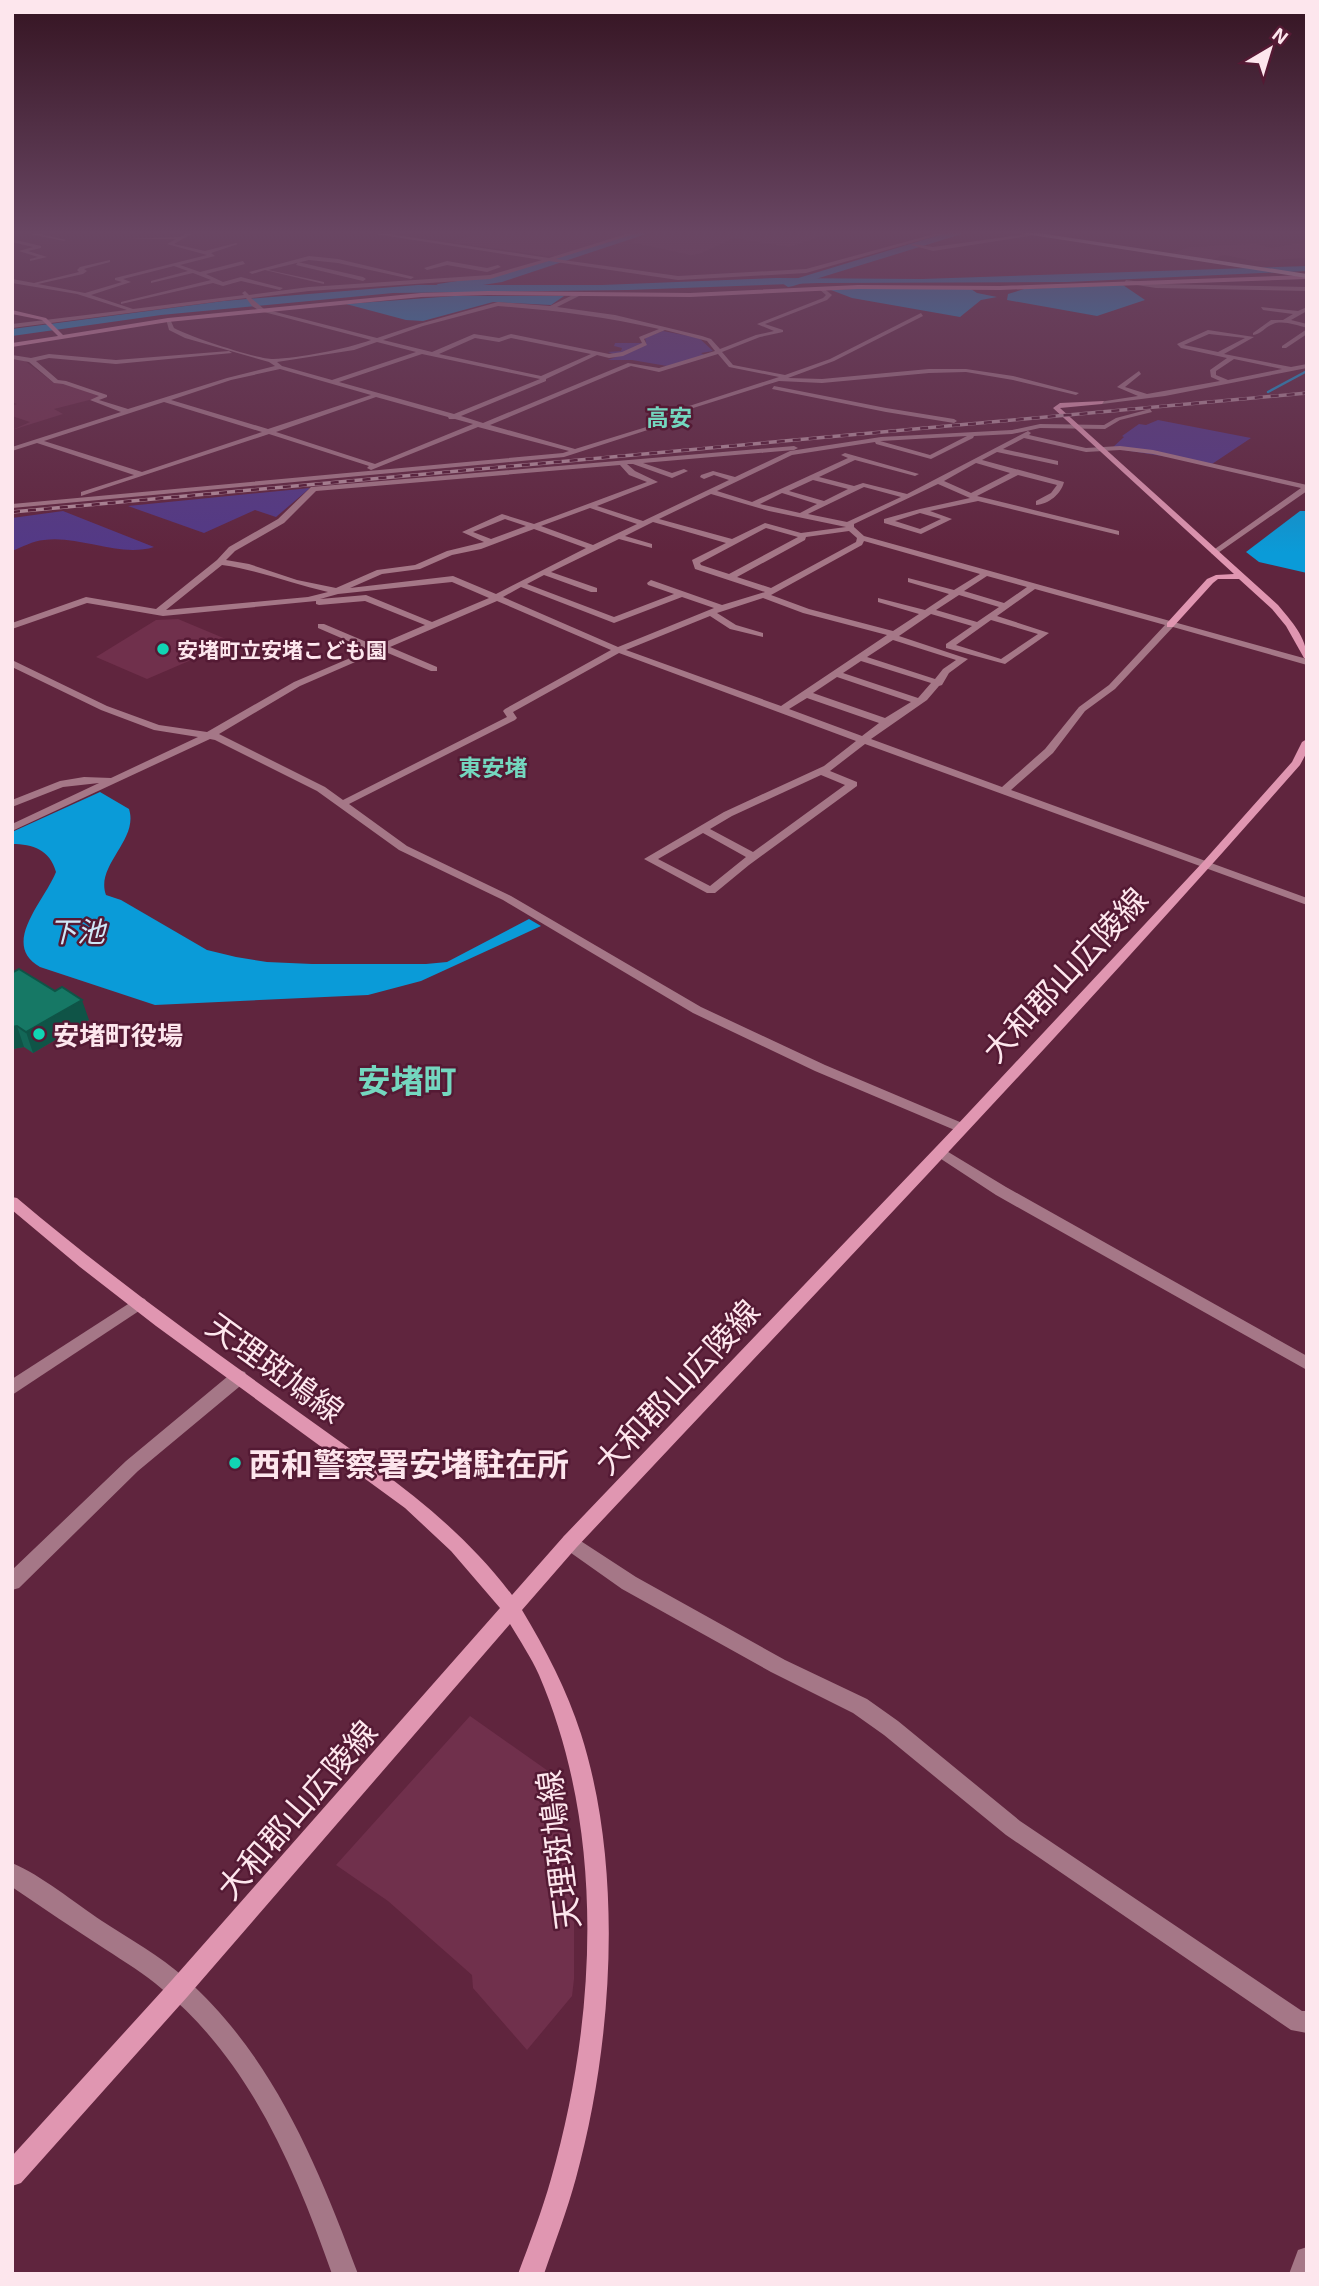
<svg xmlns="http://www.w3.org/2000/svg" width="1319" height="2286" font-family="'Exo 2','Noto Sans JP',sans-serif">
<rect width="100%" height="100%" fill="#60253e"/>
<g fill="#70304c">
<path d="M481 233H628L554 257 451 242Z"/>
<path d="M654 233H830L789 247 734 238 699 254 690 255 631 242Z"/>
<path d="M1307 242V258L1254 261 1224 255 1211 260 1172 253 1190 247 1255 244 1271 248Z"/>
<path d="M12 359 25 361 54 383H64L101 397 54 409 63 414 12 430 30 422 12 416V406L17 404 12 402Z"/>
<path d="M178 619 233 642 147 679 96 657 156 620Z"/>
<path d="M470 1716 558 1778 568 1845 574 1911V1979L572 1996 527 2050 473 1988 472 1975 388 1901 336 1865Z"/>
</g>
<g fill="#533987">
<path d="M663 331 699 338 713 351 701 353 704 355 667 366 632 360H608L618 356 608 352 621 351 622 348 614 346 615 343H646L645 338Z"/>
<path d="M1158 420 1251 438 1212 464 1112 448 1124 437 1122 436 1139 424 1146 425Z"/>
<path d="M310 488 276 517 255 510 204 533 128 506Z"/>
<path d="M63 511 154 547C119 558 80 535 44 540 33 541 22 547 12 551V518Z"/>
</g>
<g fill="#0a9bd8">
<path d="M1307 266V271L1067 282 819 283 628 290 393 293 161 315 12 336V329L224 301 418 285H602L776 278 922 279Z"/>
<path d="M1123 285 1145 300 1097 316 1007 300 1008 294 1024 289Z"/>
<path d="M875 288 971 289 977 293 997 297 981 300 960 317 852 298 831 290Z"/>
<path d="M455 296H564L551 305 493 302 423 321 406 320 346 304Z"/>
<path d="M1300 511H1307V573L1259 562 1246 552Z"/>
<path d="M100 792 129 809C139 840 95 865 106 895L121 900 207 950 236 957 267 962 312 964H426L447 962 529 919 541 926 421 981 368 995 155 1005 40 967C0 944 44 902 56 872 50 850 33 844 12 844V832Z"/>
</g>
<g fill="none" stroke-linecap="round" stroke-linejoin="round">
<path stroke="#0a9bd8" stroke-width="2.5" d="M1268 392 1307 371"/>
<g fill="#0a9bd8" fill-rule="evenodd">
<path d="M631 233H649L502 282 438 292 432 288 438 284 496 275Z"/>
<path d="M946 233H965L793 286 788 287 782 283Z"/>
</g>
<g fill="#a57787" fill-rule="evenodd">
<path d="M25 233H36L66 240 64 241Z"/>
<path d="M187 233H193L174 244 205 251 236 243 238 244 211 253 215 256 180 265 200 272 243 261 245 264 206 274 223 282 241 277 283 288 280 290 241 281 223 286 213 283 121 304V302L211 280 193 273 151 283V281L188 271 174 266 123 279 131 282 91 295 133 309 244 295 242 293 245 291 249 295 309 287 490 275 542 260 369 233H382L549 258 629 233H637L556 259 678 276 806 269 938 233H946L806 273 678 280 549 261 490 279 309 291 251 298 264 309 377 338 419 324 498 302 550 306 579 292 581 295 557 307 615 315 702 336 711 339 720 349 756 335 774 331 757 324 823 298 826 295 819 289 822 287 832 295 827 300 765 324 783 330V332L760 337 722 352 733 365 785 375 830 359 921 313 923 316 834 361 788 378 822 379 929 369H966L1013 376 1079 393 1076 395 1013 380 966 372 929 373 822 383 779 381 690 409 660 426 564 457 12 508V504L563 453 569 451 478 427 371 470 367 468 369 466 269 434 81 496V492L134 475 37 443 12 451V447L121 412 90 400 99 396 63 384 54 383 29 362 12 359V355L31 358 49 354 116 360 229 351 232 353 116 364 49 358 36 361 58 380 66 381 107 395V397L99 400 128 409 227 378 275 366 269 362 185 338 169 330 166 319H170L174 328C191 337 256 359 273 359 299 358 346 349 371 340L260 311 252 306 246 298 12 328V324L127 310 77 294 12 283V279L34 283 79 272 77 270 80 267 110 260V262L84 269 87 271 83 274 38 284 85 293 122 282 115 280V278L207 255 167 244 176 239H126L180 237ZM498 306C553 310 606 317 659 329L639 337 642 343 622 352 609 354 511 334 499 338 474 334 432 352 383 340 423 326ZM665 330 707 341 715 351 659 368 628 363 483 423 461 416 546 381V379L597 355 609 358 623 356 647 345 644 339ZM475 338 499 342 511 338 591 354 541 376 439 354ZM377 342 416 352 332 380 282 366 277 362 354 350ZM422 354 540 379 454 414 339 382ZM718 354 729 367 779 377 686 407 656 424 575 449 490 425 631 366 659 372ZM280 369 371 395 268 429 171 400 231 380ZM376 397 448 417 449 419H455L473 424 375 464 276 432ZM164 402 262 432 142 472 44 441Z"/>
<path d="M1035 233H1049L933 251 911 245 913 244 933 247Z"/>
<path d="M12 239 41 246V248L28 251 47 257 30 261V259L38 257 19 251 33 247 12 242Z"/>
<path d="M309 256 338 259 414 277 411 279 338 263 309 260 268 270 324 282V284L265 270 252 274 249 272Z"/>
<path d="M447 261 487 268 498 265 501 267 487 272 447 265 427 270 424 268Z"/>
<path d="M298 262 363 277 366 279 363 281 296 265Z"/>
<path d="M1126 280 1156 284 1307 287V291L1156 288 1124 283Z"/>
<path d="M1261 307 1298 311 1307 307V311L1291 320 1307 324V328C1297 325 1282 320 1273 324 1265 327 1261 334 1253 335V333L1271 320H1283L1293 314 1263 310Z"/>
<path d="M1307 329V334L1286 348H1282V346Z"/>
<path d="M1208 330 1254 337 1224 354 1291 367 1307 364V368L1165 396 1102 404 1099 402 1138 396 1117 387 1139 371 1141 374 1125 387 1147 394 1220 381 1211 377 1210 370 1227 358 1181 348 1177 344ZM1209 334 1245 338 1218 352 1184 345ZM1234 359 1282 369 1228 380 1216 375V371Z"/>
<path d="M774 386 886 408 954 419 957 421 954 423 886 412 772 389Z"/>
<path d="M1150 409 1152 412 1120 420 1105 429 1040 428 1012 434 974 436 973 438 931 459 876 444 875 442 792 455 717 491 752 502 848 458 841 455 845 453 919 474 915 476 855 460 819 477 854 486 863 483 907 494 1028 431 1031 433 1029 435 1086 448 1120 446 1153 450 1307 485V491L1215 555 1211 553 1212 551 1301 488 1153 454 1120 450 1086 452 1024 438 1003 449 1058 461V465L997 452 982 460 1064 482C1061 494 1049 504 1036 505V501L1051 493 1057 485 1018 475 977 496 1119 531V535L978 501 930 511 952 519 921 534 884 523V519L920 509 970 498 938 484 854 524V527L864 536 1307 659V665L1173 627 1115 689 1085 711 1053 753 1011 790 1307 898V905L865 744 830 771 857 782V786L749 865 715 893H707L644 859 724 812 824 766 856 741 619 653 513 712 517 718 515 720 349 804 407 846 511 896 701 1007 825 1065 967 1125 969 1128 967 1131H957L815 1071 693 1013 503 900 399 850 317 791 215 740 210 739 12 831V824L99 783 63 787 12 807V800L60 781 84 777 111 778 198 737 154 730 101 710 12 667V660L107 706 159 725 207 732 294 682 369 650 318 628V624H324L376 646 425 625 365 601 319 605 316 604V601L163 616 87 603 12 629V623L86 597 156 609 217 560 229 547 278 519 311 487 794 446 798 448 794 450 643 463 672 473 684 469 688 471 672 478 633 464H627L635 471 658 482 597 506 643 521 729 480 714 475 704 479 700 477 701 475 713 471 735 477 790 451 881 437 1012 430 1040 424 1104 425 1116 418ZM967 436 930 455 880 441H881ZM976 463 1010 473 971 493 944 481ZM620 465 629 475 647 482 534 524 502 514 462 532 484 542 447 551 415 565 377 570 336 588 297 580 249 564 226 560 235 551 284 523 316 491ZM813 480 848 489 824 501 789 491ZM864 487 901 497 847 522 808 514ZM782 493 817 504 800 513 760 504ZM711 494 769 511 846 527 801 533 765 523 732 539 659 519ZM590 508 637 524 593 545 541 526ZM920 513 941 519 920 529 895 521ZM505 519 526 526 491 539 473 532ZM653 522 726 543 692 560 695 569 765 592 722 605 651 580 647 583 648 585 674 594 614 617 527 584 544 575 591 592H597V588L551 572 619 539 652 548V544L625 536ZM766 528 798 537 729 574 701 565 700 563ZM534 529 586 548 496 594 453 576 350 588 382 574 420 569 452 555 481 549ZM849 531 857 538 856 542 771 588 737 577 805 540 806 537ZM864 541 980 574 954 590 908 578V582L949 594 925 610 878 598V602L919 614 893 631 809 609 771 595 862 545ZM222 565C258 570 292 584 328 592L308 597 166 610ZM987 576 1027 587 1004 603 964 591ZM452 582 489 598 432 622 366 595 320 599 338 594ZM521 587 614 623 682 597 714 608 618 647 503 597ZM1035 589 1165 625 1109 685 1079 707 1045 749 1002 787 871 739 927 700 939 686 942 685 949 673 968 659 899 636 931 614 972 626 946 644V648L1005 664 1049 633 997 616ZM959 595 999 607 977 622 936 610ZM763 598 803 613 887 635 781 706 626 650 710 616 730 629 763 637V633L736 625 717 613ZM497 601 611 650 505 709 503 711 507 717 343 800 325 787 219 734 300 686 376 653 383 651 431 671H437V667L390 647ZM991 620 1038 634 1001 659 956 645ZM893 640 956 660 943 669 935 679 867 657ZM861 661 931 683 918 698 843 673ZM837 677 911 702 885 718 813 693ZM807 698 879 723 862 736 789 709ZM821 775 845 785 753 852 710 829 732 816ZM703 833 746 857 710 886 658 859Z"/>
<path d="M940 1147 1006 1187 1307 1356V1370L996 1195 935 1155 933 1152 935 1149Z"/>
<path d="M139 1297 145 1299 147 1303 145 1307 12 1395V1379Z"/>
<path d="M239 1370 245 1372 247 1377 245 1382 138 1471 19 1588 12 1590V1570L126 1461 233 1372Z"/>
<path d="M570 1534 636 1577 785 1660 867 1699 898 1721 1020 1821 1302 2011H1307V2033L1291 2030 1006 1835 884 1735 853 1713 771 1672 622 1589 564 1548 561 1542 564 1536Z"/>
<path d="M12 1863C41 1875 75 1903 102 1921 130 1939 160 1956 185 1978 273 2056 318 2166 358 2274H332C295 2169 250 2061 162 1989 145 1974 125 1962 105 1949 74 1929 43 1908 12 1887Z"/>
<path d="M1307 2247V2274H1289L1298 2250Z"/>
</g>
<g fill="#e096b1" fill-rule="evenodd">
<path d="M1307 275V279L1000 290 858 289 690 297 488 295 421 297 168 322 12 347V343L58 336 42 320 12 314V310L46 318 63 335 168 318 421 293 488 291 690 293 858 285 1000 286Z"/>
<path d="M1104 401 1102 404 1060 408 1278 605C1291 621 1307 637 1307 659L1304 658 1286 626 1272 609 1239 579H1218L1213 583 1173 627H1167V623L1207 579 1216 575 1234 574 1053 408 1060 403Z"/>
<path d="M1307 739V752L1300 765C1066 1032 819 1289 576 1548L522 1610C546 1650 567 1690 581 1734 624 1869 613 2043 576 2178 567 2211 555 2242 544 2274H518C530 2242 542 2211 551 2179 597 2018 606 1831 539 1675 531 1657 520 1641 510 1624L188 1996 21 2183 12 2186V2156L172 1980 500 1608 451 1551 405 1508 156 1326 80 1267 12 1210V1197L17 1198C108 1275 204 1344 300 1413 380 1471 451 1515 512 1595L564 1536 957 1125 1203 862 1292 762 1302 742Z"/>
</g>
<path fill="#fce5ec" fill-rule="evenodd" d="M1019 233H1039L1307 274V278Z"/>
<g stroke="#b38b9a" stroke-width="3.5">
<path id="rail" d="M12 512 1307 393"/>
</g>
<use href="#rail" stroke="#541a34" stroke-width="2.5" stroke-dasharray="8" stroke-linecap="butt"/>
</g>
<path fill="#136757" d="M12 973 89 1020 33 1053 24 1047 12 1049Z"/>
<g fill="#0f5447">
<path d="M82 1000 89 1020 33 1053 26 1032Z"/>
<path d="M17 1026 24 1047 12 1049V1027Z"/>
</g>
<path fill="#167865" stroke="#0f5447" stroke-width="2" d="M19 969 55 991 62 987 82 1000 26 1032 17 1026 12 1027V973Z"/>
<linearGradient id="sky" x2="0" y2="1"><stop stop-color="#351422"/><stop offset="0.42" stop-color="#694663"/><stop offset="1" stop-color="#694663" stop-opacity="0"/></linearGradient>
<rect width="1319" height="553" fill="url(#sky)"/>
<g fill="#11d5b4" stroke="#541a34" stroke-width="2.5">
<circle cx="163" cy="649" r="7"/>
<circle cx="39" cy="1034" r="7"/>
<circle cx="235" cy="1463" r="7"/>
</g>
<g text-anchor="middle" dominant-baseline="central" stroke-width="5" stroke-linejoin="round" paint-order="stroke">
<g font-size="21" font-weight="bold" fill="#fde6ed" stroke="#541a34" text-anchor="start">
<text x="177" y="649">安堵町立安堵こども園</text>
</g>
<g font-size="23" font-weight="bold" fill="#74d7bf" stroke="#541a34">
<text x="669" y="417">高安</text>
<text x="493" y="767">東安堵</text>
</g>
<g font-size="26" font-weight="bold" fill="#fde6ed" stroke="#541a34" text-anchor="start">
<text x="53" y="1034">安堵町役場</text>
</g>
<g font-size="28" font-style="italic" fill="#d0e8f8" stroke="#541a34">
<text x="77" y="931">下池</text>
</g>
<g font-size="32" fill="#fde6ed" stroke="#541a34">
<text transform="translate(1064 974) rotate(-47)">大和郡山広陵線</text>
<text transform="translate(276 1367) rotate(36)">天理斑鳩線</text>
<text transform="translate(676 1386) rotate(-47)">大和郡山広陵線</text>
<text transform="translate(296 1809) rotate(-49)">大和郡山広陵線</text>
<text transform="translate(557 1850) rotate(-97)">天理斑鳩線</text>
</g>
<g font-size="32" font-weight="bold" fill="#fde6ed" stroke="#541a34" text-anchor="start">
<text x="249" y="1463">西和警察署安堵駐在所</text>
</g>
<g font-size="33" font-weight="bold" fill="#74d7bf" stroke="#541a34">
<text x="407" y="1080">安堵町</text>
</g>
</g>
<rect width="1319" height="2286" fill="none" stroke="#fde6ed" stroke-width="28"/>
<g transform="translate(1270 49) rotate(38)" stroke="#541a34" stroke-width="5" paint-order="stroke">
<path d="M0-5L12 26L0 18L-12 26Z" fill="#fde6ed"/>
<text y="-10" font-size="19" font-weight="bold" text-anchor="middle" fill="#fde6ed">N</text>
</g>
</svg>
